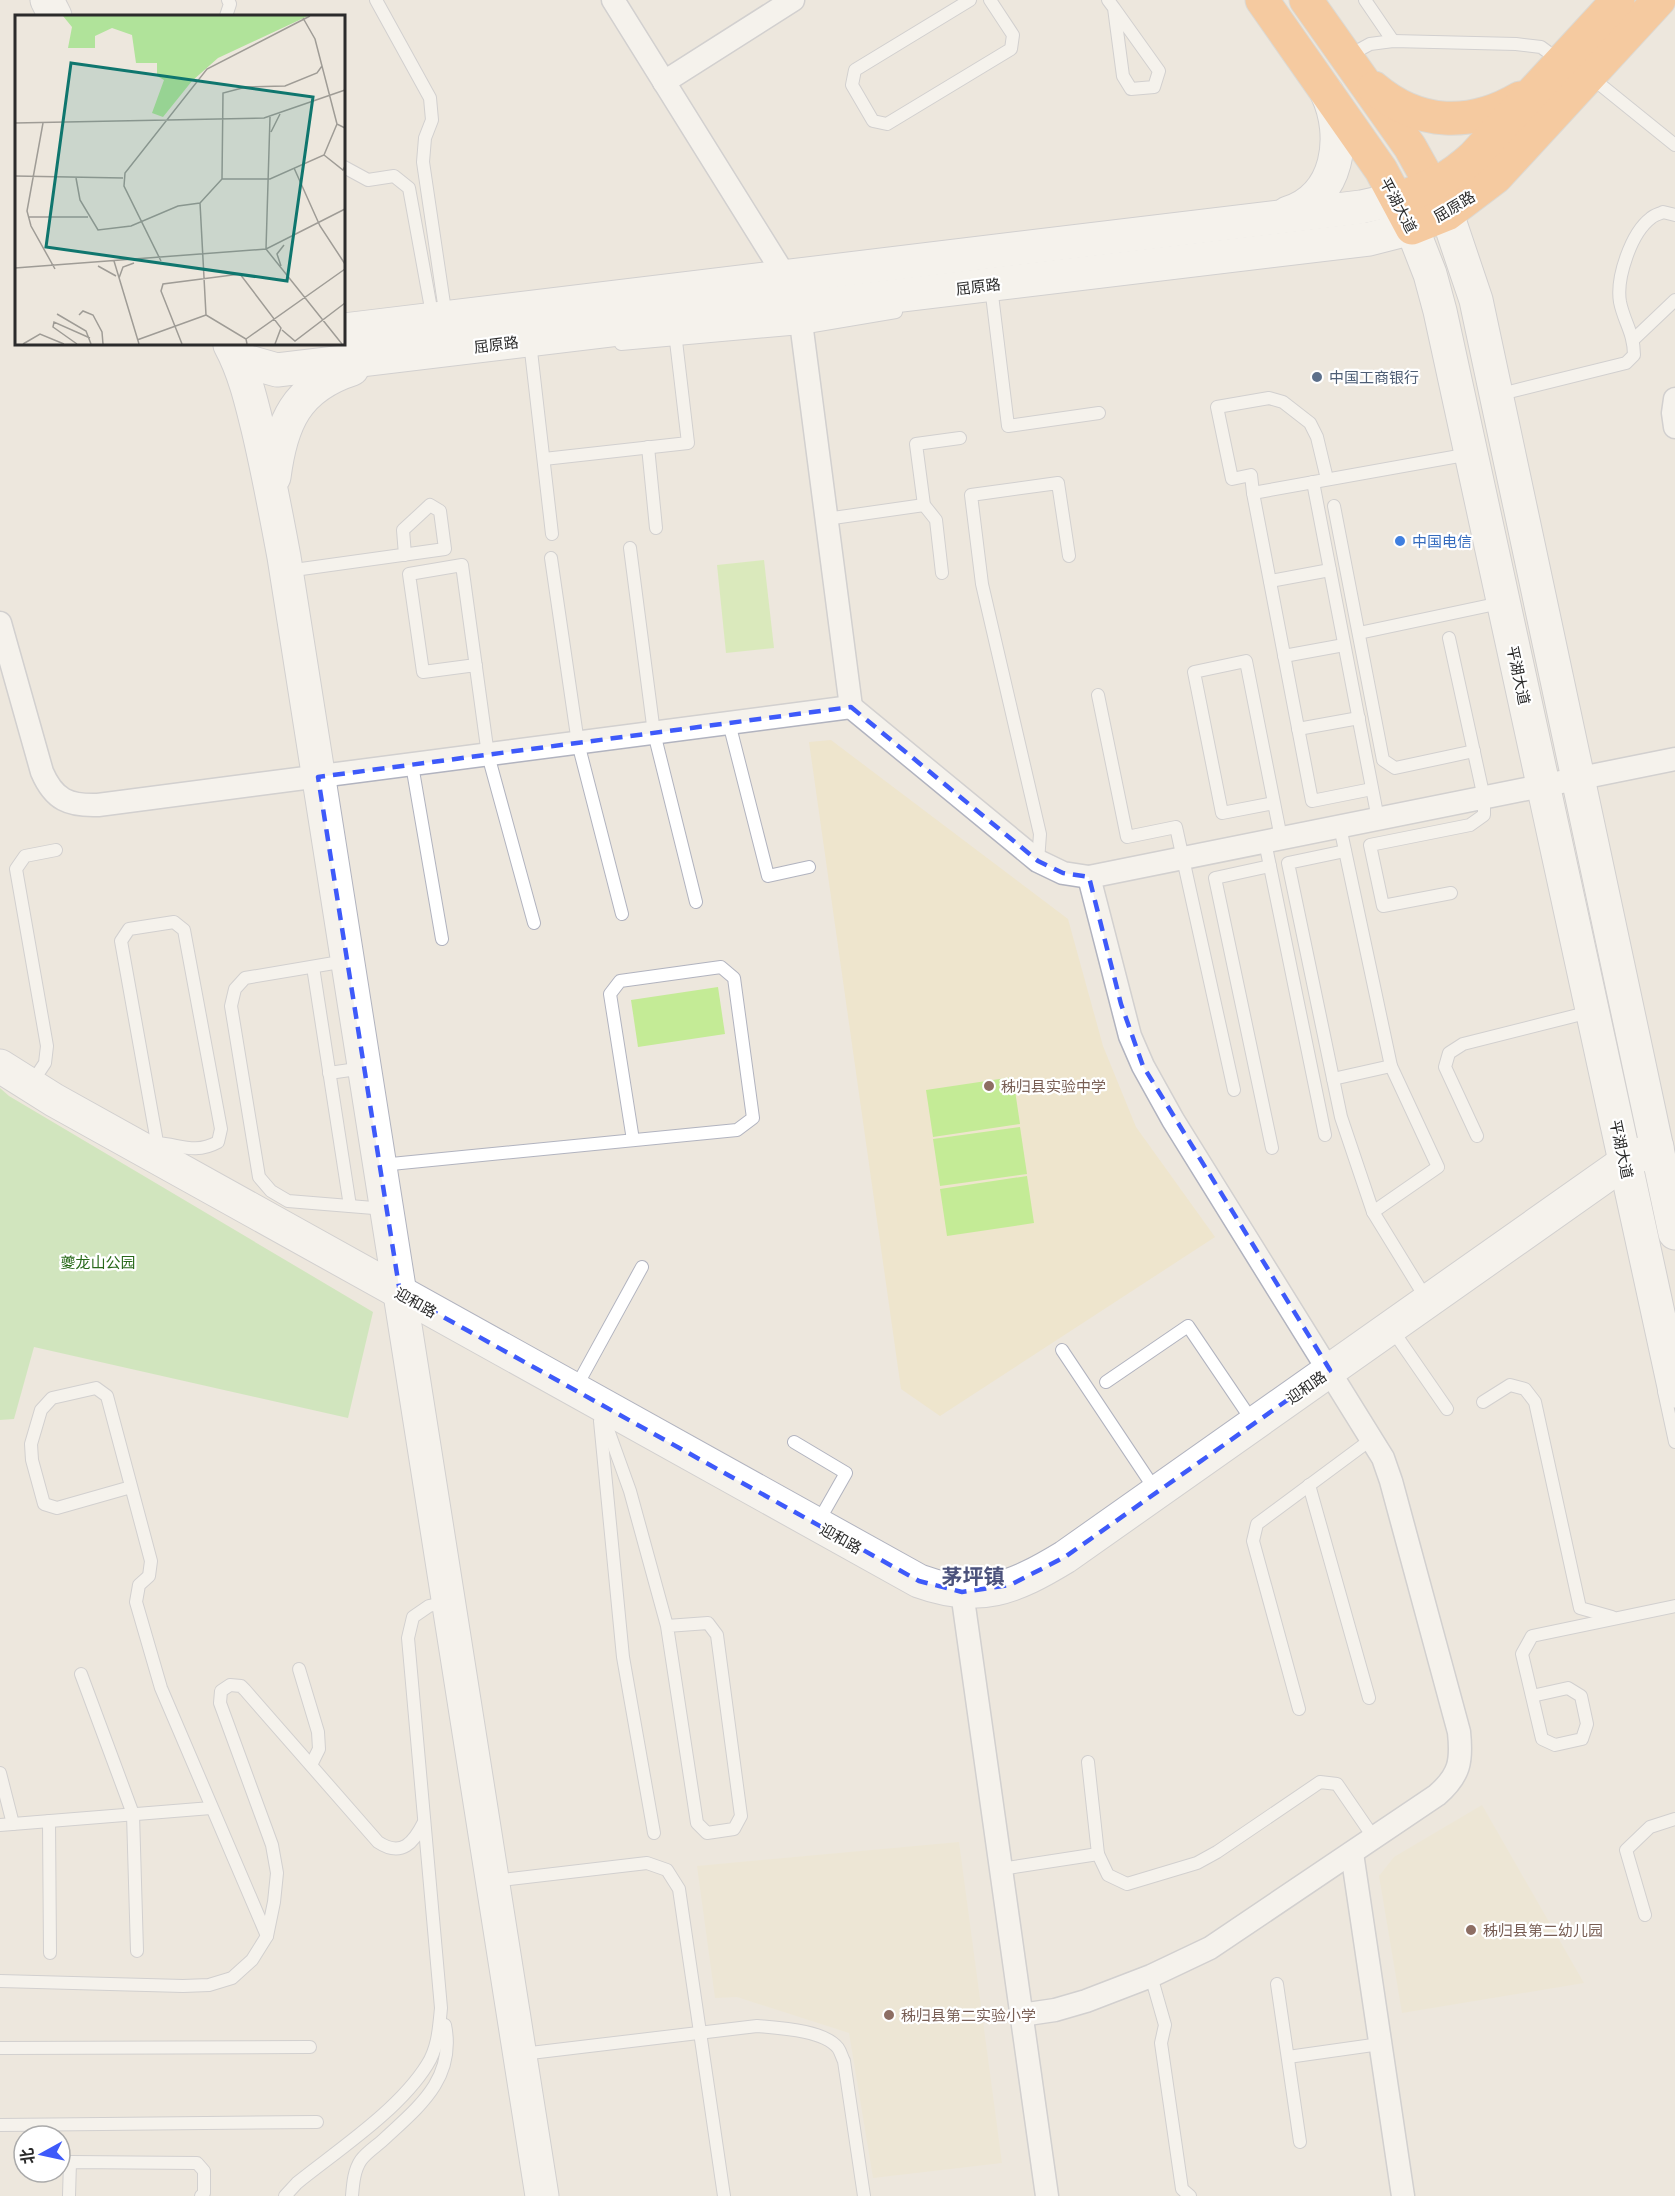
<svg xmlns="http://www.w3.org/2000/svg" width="1675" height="2196" font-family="Barlow,'Noto Sans SC',sans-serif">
<rect width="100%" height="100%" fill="#ede7dd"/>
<g fill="#eee5cd">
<path d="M831 740 1068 919 1103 1046 1136 1127 1215 1237 940 1416 901 1389 809 742Z"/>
<path d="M1482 1805 1584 1983 1402 2013 1379 1876 1394 1857Z"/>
<path d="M959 1842 1002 2163 873 2178 849 2033 737 1997 715 1998 697 1866Z"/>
</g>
<path fill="#b0e39a" d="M0 1088 9 1096 373 1312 348 1418 34 1347 14 1419 0 1420Z"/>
<g fill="#c4eb96">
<path d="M764 560 774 648 726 653 717 565Z"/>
<path d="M718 987 725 1034 638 1047 631 1000Z"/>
<path d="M1013 1077 1020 1124 933 1137 926 1090Z"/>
<path d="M1020 1127 1027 1174 940 1186 933 1139Z"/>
<path d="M1027 1176 1034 1223 947 1236 940 1189Z"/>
</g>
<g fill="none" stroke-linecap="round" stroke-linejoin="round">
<g stroke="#b1b3bf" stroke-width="14">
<g id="lane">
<path d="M376 0 430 98 432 120 425 138 423 162 444 304"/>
<path d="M970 0 855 70 852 85 873 121 887 124 1011 49 1013 35 990 0"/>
<path d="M1108 0 1114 8 1159 71 1154 87 1131 89 1123 76 1114 8"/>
<path d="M1365 0 1393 41"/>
<path d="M226 16 230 4 228 0"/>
<path d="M1348 56 1370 44 1393 41 1516 44 1541 47 1560 61"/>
<path d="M1597 82 1675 145"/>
<path d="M344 167 368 180 394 176 409 188 430 303"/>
<path d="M992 295 1008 426 1099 413"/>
<path d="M1634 339 1675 300"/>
<path d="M621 344 801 328 896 312"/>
<path d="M531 351 552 534"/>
<path d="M1497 395 1626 363 1634 355C1634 333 1624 322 1620 302 1616 278 1631 233 1651 218 1654 215 1659 214 1663 212L1675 215"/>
<path d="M648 447 656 528"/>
<path d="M544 459 688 443 676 341"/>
<path d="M1327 479 1317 437 1310 423 1283 402 1269 398 1217 407 1232 479 1251 475 1253 493 1470 454"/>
<path d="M1313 482 1378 819"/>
<path d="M1253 493 1312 801 1372 789"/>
<path d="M1334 506 1383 760 1395 768 1474 751"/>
<path d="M826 519 924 505"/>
<path d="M630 548 654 733 696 902"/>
<path d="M551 558 578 743 622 914"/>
<path d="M287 571 445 549 440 511 430 505 403 530 405 555"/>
<path d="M942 573 936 520 924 505 916 444 960 438"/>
<path d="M1270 581 1330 570"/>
<path d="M1359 633 1491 605"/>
<path d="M1449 638 1484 798V815L1470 825 1370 845 1383 906 1451 893"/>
<path d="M1284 656 1344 645"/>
<path d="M476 665 423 672 409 574 462 565 488 755 534 923"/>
<path d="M1098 695 1127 837 1176 827 1234 1090"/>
<path d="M729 723 768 876 809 867"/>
<path d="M1298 729 1359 718"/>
<path d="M412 765 442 939"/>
<path d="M1274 803 1222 813 1194 672 1246 661 1281 838"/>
<path d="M1340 827 1391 1066 1438 1167 1373 1212"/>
<path d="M1265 842 1325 1135"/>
<path d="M1345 851 1288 863 1341 1117 1373 1212 1427 1300"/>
<path d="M1038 861 1040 834 982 584 971 495 1058 483 1069 556"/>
<path d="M1270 866 1215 878 1272 1148"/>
<path d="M346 961 245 978 235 989 231 1006 259 1177 271 1191 288 1201 386 1209"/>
<path d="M313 967 350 1206"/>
<path d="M329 1073 364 1068"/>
<path d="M1333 1079 1391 1066"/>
<path d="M31 1084 45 1063 47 1046 16 869 25 856 56 850"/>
<path d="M1477 1136 1445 1067 1449 1053 1463 1044 1582 1014"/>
<path d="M157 1143C179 1144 194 1155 218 1142L221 1129 184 930 174 922 129 929 121 941 157 1142"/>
<path d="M381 1165 737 1130 753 1118 734 978 721 967 620 981 610 994 633 1140"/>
<path d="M1391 1328 1447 1409"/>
<path d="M1062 1350 1156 1491"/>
<path d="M1106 1382 1188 1326 1253 1422"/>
<path d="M575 1389 642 1267"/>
<path d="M1664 1391 1675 1442"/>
<path d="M1483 1402 1510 1385 1525 1389 1535 1402 1580 1608 1612 1617"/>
<path d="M602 1413 630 1491 667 1626 697 1823 707 1833 734 1829 741 1816 717 1635 708 1623 667 1626"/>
<path d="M600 1421 623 1657 654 1833"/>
<path d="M794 1442 846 1473 817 1524"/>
<path d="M1309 1485 1369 1698"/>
<path d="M131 1487 57 1508 44 1504 32 1460 31 1444 41 1410 52 1398 96 1388 107 1396 151 1561 149 1576 139 1585 136 1602 161 1688 267 1936"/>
<path d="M299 1669 318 1732 319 1749 311 1765"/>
<path d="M81 1674 133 1814 137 1951"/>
<path d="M1532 1696 1568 1688 1581 1696 1587 1724 1582 1739 1555 1745 1542 1739 1522 1654 1532 1636 1675 1606"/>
<path d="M1299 1709 1253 1541 1257 1524 1373 1438"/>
<path d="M1088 1762 1098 1854 1108 1875 1127 1884 1197 1863 1217 1852 1320 1782 1337 1784 1374 1838"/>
<path d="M0 1773 13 1824"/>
<path d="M49 1821 50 1953"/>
<path d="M0 1825 211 1808"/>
<path d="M1001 1869 1098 1854"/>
<path d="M493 1881 647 1863 667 1870 679 1889 724 2196"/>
<path d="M1645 1915 1626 1850 1650 1827 1675 1819"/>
<path d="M1151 1976 1165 2025 1161 2043 1182 2189 1190 2196"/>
<path d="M0 1981 183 1986 209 1985 232 1978 252 1960 267 1936 274 1902 277 1873 272 1845 220 1703 221 1691 230 1685 241 1686 245 1690 378 1842C402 1858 414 1842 424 1822"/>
<path d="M1277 1984 1300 2142"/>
<path d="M0 2048 310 2047"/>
<path d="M522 2054 757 2026C779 2028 824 2030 838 2048 841 2052 842 2058 844 2061L864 2196"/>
<path d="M1288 2057 1380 2044"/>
<path d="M0 2125 317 2122"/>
<path d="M69 2196 70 2162 197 2163 204 2171V2193L201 2196"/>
<path d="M285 2196 297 2183C338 2150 399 2110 427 2065 438 2048 439 2028 441 2008L408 1638 413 1617 429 1606 447 1602"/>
<path d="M352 2196C353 2184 354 2170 361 2160 366 2153 375 2147 382 2141 417 2108 456 2080 445 2025"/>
</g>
</g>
<g stroke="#b1b3bf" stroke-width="25">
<g id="street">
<path d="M613 0 785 276 799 307 851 707"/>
<path d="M664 82 793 0"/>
<path d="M1675 399 1673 413 1675 427"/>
<path d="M0 623 42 772C54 800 69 806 98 805L851 707 1038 861 1063 873 1089 877 1675 759"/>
<path d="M962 1592 1047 2196"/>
<path d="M1352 1853 1403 2196"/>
<path d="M1021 2015 1055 2010 1086 2001 1151 1976 1210 1948 1437 1795C1460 1775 1462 1761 1459 1732L1391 1481 1383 1458 1173 1120 1143 1066 1130 1036 1089 877"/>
</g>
</g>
<g stroke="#b1b3bf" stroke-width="35">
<g id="secondary">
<path d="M47 0 55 16"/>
<path d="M1288 213C1339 197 1347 136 1327 93"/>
<path d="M1447 214 1476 300 1675 1233"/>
<path d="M344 330 1361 207 1397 199"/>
<path d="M230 345C244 371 251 400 258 429 268 471 276 514 284 557L542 2196"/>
<path d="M238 359 277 370 1369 239 1412 228 1430 274 1440 311 1675 1391"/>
<path d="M274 477C281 423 296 387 352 369"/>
<path d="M0 1066 54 1100 919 1581C979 1603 1014 1588 1065 1557L1625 1162 1657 1147"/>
</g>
</g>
<g stroke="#c8c8c8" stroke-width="35">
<g id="highway">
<path d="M1262 0 1381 170 1412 228 1447 214 1496 177 1659 0"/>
<path d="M1306 0 1410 147 1443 206"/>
<path d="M1374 88C1419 126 1471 127 1520 98"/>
<path d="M1397 199C1430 187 1448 180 1474 156L1618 0"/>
</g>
</g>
<use href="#lane" stroke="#fff" stroke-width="12"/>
<use href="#street" stroke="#fff" stroke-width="22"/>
<use href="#secondary" stroke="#fff" stroke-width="33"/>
<use href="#highway" stroke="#fea658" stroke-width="33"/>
</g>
<path d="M0 0H1675V2196H0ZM851 707 1038 861 1063 873 1089 877 1121 1004 1143 1066 1330 1370 1065 1557 1010 1585 962 1592 919 1581 400 1293 318 777Z" fill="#ede7dd" fill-opacity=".55" fill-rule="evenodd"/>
<path fill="none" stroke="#3e5afa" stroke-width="4.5" stroke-dasharray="12 8" stroke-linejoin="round" d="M851 707 1038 861 1063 873 1089 877 1121 1004 1143 1066 1330 1370 1065 1557 1010 1585 962 1592 919 1581 400 1293 318 777Z"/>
<circle fill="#5c6f8a" stroke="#fff" stroke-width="2" cx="1317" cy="377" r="6"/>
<circle fill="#3f7fe0" stroke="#fff" stroke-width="2" cx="1400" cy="541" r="6"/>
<g fill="#8d6e63" stroke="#fff" stroke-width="2">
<circle cx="989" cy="1086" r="6"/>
<circle cx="1471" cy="1930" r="6"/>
<circle cx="889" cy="2015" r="6"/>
</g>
<g text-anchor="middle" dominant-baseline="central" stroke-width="4.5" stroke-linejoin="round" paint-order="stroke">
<g font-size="15" fill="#2b2b2b" stroke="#fff">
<text transform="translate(1399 205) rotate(62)">平湖大道</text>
<text transform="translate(1454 206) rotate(-31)">屈原路</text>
<text transform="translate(978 286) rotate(-7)">屈原路</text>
<text transform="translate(496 344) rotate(-7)">屈原路</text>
<text transform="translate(1519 675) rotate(78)">平湖大道</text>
<text transform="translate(1622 1149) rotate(78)">平湖大道</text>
<text transform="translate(416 1302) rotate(29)">迎和路</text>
<text transform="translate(1306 1387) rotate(-35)">迎和路</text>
<text transform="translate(841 1538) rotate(29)">迎和路</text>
</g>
<g font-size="15" fill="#4e5e75" stroke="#fff" text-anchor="start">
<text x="1329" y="377">中国工商银行</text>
</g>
<g font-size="15" fill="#366cbe" stroke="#fff" text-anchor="start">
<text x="1412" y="541">中国电信</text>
</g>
<g font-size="15" fill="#785e54" stroke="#fff" text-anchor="start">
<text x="1001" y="1086">秭归县实验中学</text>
<text x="1483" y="1930">秭归县第二幼儿园</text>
<text x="901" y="2015">秭归县第二实验小学</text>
</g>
<g font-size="15" fill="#28691a" stroke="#fff">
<text x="98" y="1262">夔龙山公园</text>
</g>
<g font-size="21" font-weight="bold" fill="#4b527c" stroke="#fff">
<text x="973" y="1575">茅坪镇</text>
</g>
</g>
<g transform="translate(15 15)">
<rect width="330" height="330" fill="#ede7dd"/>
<path d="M48 1H293L203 43 177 66 148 102 137 98 149 65 142 61V48H121L117 20 97 13 80 21V33H53L57 12Z" fill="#b0e39a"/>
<path fill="none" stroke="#9f9c96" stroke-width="1.5" d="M288 3 300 24 322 109M0 108 249 103 330 75M28 108 12 196 16 211 40 254M256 117 265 99M309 140 328 155 330 151M279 153 305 211 330 249M0 161 108 163M61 163 65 185 83 215 116 211 163 191 185 188M207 164H255L309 140 322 109 330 113M13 202H73M99 246 124 329M146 246 109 171 110 158 192 54 295 1M83 251 101 261M266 251 262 239 269 230M0 253 251 234 255 102M104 263 108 252 119 248M42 299 71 316 76 329M64 300 68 296 78 300 87 317 88 329M267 315 280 326 330 288M231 324 330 254M122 325 191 300M8 329 25 319 49 329M62 329 38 312 39 307 75 323M167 329 146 276 148 269 225 259 266 313 260 329M232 329 231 324 191 300 185 188 207 164 208 78 231 72 270 71 302 58 307 51M327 329 251 234 330 194"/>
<path fill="#0f766e" fill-opacity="0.15" stroke="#0f766e" stroke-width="3" d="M56 48 298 82 272 266 31 232Z"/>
<rect width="330" height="330" fill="none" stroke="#2b2b2b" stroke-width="3"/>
</g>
<g transform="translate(42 2154) rotate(262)"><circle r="28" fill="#ffffff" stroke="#aaaaaa" stroke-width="1.5"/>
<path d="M0-4.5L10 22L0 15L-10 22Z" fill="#3e5afa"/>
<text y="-9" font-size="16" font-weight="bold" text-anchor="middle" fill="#2b2b2b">北</text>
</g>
</svg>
